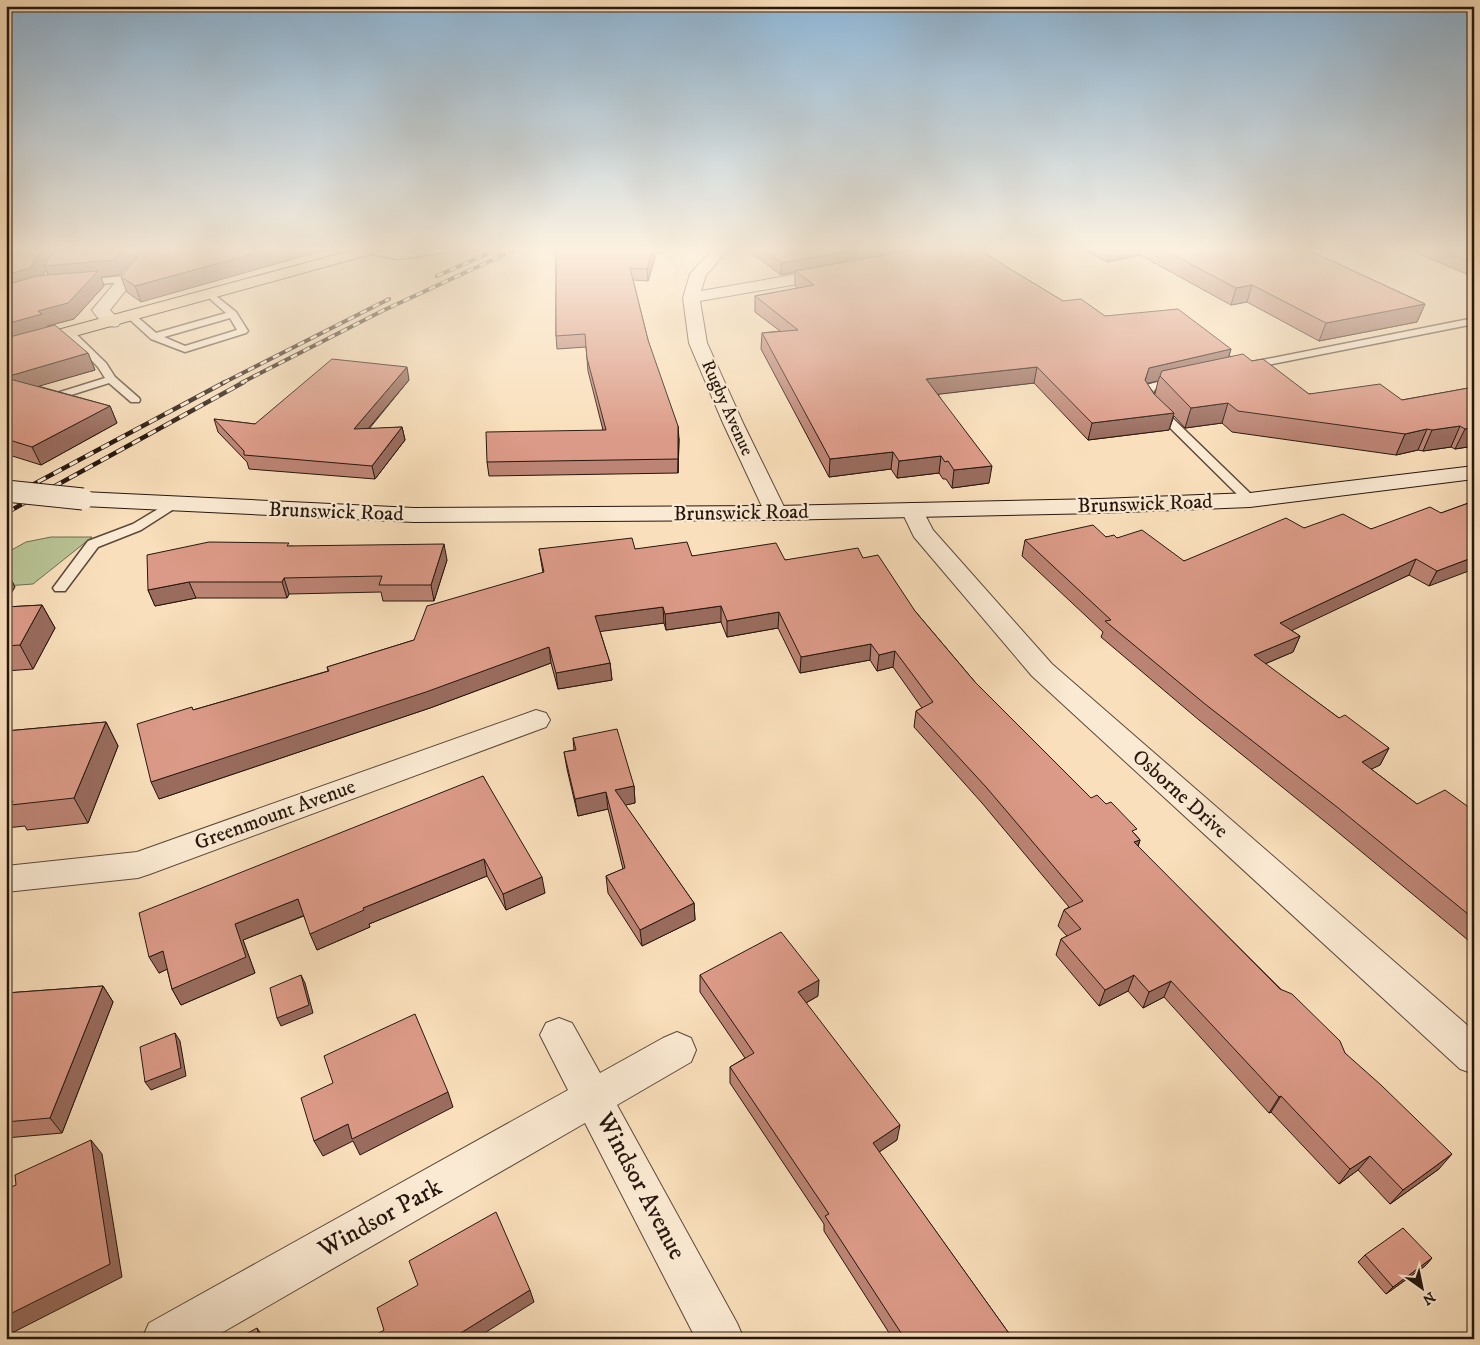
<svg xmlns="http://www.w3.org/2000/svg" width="1480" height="1345" font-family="'IM FELL DW Pica',serif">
<rect width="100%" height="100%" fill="#f9dfbb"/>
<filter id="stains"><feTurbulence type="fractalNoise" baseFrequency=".004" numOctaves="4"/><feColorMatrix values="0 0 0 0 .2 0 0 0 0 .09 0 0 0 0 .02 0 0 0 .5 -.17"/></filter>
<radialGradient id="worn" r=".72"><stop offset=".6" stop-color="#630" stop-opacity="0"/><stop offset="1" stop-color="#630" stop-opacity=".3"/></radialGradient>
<path fill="#b8c394" stroke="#6f6d51" d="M51 537H92L33 584 6 586V553L26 542Z"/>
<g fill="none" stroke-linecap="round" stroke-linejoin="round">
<g stroke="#5b4939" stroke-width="3">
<g id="lane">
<path d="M367 249 398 253 430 249H450L446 252 398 259 365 253 364 251Z"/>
<path d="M126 276 129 277V281L83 286 79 283 83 280Z"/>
<path d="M211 292 236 312 248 331 246 333 185 352 151 339 127 317 132 314 135 315 156 333 226 313 208 297 206 295ZM230 318 237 330 185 346 164 337Z"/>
<path d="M1474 318V324L1247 369 1242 366 1247 363Z"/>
<path d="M70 330 73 331 106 363 115 377 139 398 140 400 139 402H131L109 383 52 401H44L43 399 44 397 105 378 98 367 67 335 65 333Z"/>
<path d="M1176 377 1180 378 1181 380 1180 382 1155 389 1152 396 1159 405 1254 497 1256 500 1254 503H1246L1151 409 1142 396 1146 385Z"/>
<path d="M173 500 177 501 179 504 177 507 141 530 98 547 65 591H55L53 588 88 541 133 524Z"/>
</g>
</g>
<g stroke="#5b4939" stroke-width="2">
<g id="street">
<path d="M143 249H159L110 310 121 322 118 326C106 329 99 320 92 310Z"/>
<path d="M713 249H729L706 275 701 291 832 268 838 270 840 273 838 276 832 278 700 301 707 343 743 423 787 513 784 518 776 520 768 518 765 513 723 423 689 343 683 298 690 274Z"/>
<path d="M912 503 920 505 933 530 1052 664 1474 1031V1074L1460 1069 1032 676 914 537 901 510 904 505Z"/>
<path d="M536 710 546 713 550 720 546 727 150 874 138 878 6 892V866L137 852Z"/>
<path d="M559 1018 572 1023 600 1073 663 1038 677 1032 691 1038 696 1050 691 1062 617 1105 737 1323 744 1339H696L585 1123 211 1339H142L149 1323 568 1090 540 1035 546 1023Z"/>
</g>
</g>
<g stroke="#26170e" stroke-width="2">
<path id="secondary" d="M1474 466V479L1250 507 1100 513 776 520 414 522 83 506 75 504 72 499 75 494 83 492 414 508 776 506 1100 499 1250 493Z"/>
</g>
<g stroke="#26170e" stroke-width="2">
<path id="primary" d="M357 249H382L379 252 6 355V344Z"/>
</g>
<use href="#lane" fill="#fbead3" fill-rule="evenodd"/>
<use href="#street" fill="#fbead3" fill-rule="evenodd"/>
<use href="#secondary" fill="#fbead3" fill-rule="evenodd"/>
<use href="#primary" fill="#f9dfbb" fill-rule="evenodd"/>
<g stroke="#26170e" stroke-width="4">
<g id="rail-far1">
<path d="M437 276 498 249"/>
<path d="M223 383 389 299"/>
<path d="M241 383 382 311 516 249"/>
</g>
</g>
<g stroke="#26170e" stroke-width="4.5">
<g id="rail">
<path d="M6 499 225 382"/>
<path d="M6 513 244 382"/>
</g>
</g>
<use href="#rail-far1" stroke="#fbead3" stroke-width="2.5" stroke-dasharray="7" stroke-linecap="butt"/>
<use href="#rail" stroke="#fbead3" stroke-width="3" stroke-dasharray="9" stroke-linecap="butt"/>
<g stroke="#26170e" stroke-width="23" stroke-linecap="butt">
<path id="secondary-bridge" d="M6 491 83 499"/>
</g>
<use href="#secondary-bridge" stroke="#fbead3" stroke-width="21"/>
</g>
<g fill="#bc8474" stroke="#26170e" fill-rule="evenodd">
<path d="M6 249 119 275 101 277 104 286 74 319 47 326 88 353 95 370 38 386 110 406 117 423 41 465 6 454ZM46 270 48 275 42 276Z"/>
<path d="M144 249 141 302 127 292 121 277Z"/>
<path d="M556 249H662L656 254 648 281 633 280 648 340 679 439 678 473 489 476 487 462 603 430 588 371 586 347 557 349 556 336Z"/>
<path d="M746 249H977L1063 301 1105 316 1231 349 1229 356 1252 361 1309 394 1402 400 1474 387V446L1455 449 1451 447 1423 451 1418 450 1396 455 1232 432 1222 423 1185 428 1174 416 1169 430 1088 440 1034 383 938 394 989 483 952 488 946 479H943L939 473 897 478 891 469 829 477 761 349 762 333 780 331 755 312V296L798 288 795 286V272L781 275ZM1158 381 1155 394 1147 384Z"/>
<path d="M1082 249H1306L1425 304 1417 322 1319 341 1247 302 1231 305 1140 255 1107 262Z"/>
<path d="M1407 249H1474V277Z"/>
<path d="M409 380 369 429 402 427 405 440 375 479 249 469 247 462 218 432 214 419 255 424Z"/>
<path d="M1474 501 1429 586 1409 575 1291 630 1300 636 1293 652 1265 664 1339 718 1389 748 1380 765 1371 769 1417 804 1474 811V945L1328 824 1199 720 1101 637 1103 632 1022 556 1025 540 1106 537 1117 538 1184 561 1304 528 1371 529 1441 513Z"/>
<path d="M290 546 447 560 434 601H383L381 592 289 594 287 598H196L155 606 148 590Z"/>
<path d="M539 549H635L692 556 785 560 863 558 915 611 975 682 1091 798 1135 834 1140 840 1138 847 1345 1053 1439 1169 1390 1204 1358 1170 1339 1184 1271 1112 1269 1113 1164 997 1143 1008 1128 991 1099 1006 1056 955 1061 939 1067 936 1058 926 1064 910 1069 907 982 803 914 727 916 711 922 708 893 667 877 671 870 660 800 673 778 628 727 637 721 622 666 630 664 623 600 631 610 663 612 680 558 689 551 663 430 708 159 799 193 710 328 671 327 667 414 640 543 573Z"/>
<path d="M42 605 55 628 33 669 6 671V607Z"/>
<path d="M106 722 118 746 88 823 27 830 25 826 6 828V731Z"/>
<path d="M573 738 634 786 635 803 625 805 694 903 695 920 642 946 608 893 606 876 623 869 608 809 578 816 567 769 564 752 574 750Z"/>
<path d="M483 776 545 893 506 910 487 876 369 924 370 927 317 950 304 916 243 940 255 973 181 1005 172 989 167 969 159 973Z"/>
<path d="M700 975 818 996 806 1003 897 1140 879 1152 1013 1339H893L824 1231V1224L730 1083V1067L745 1058 700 992Z"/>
<path d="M103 986 113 1002 62 1133 6 1138V993Z"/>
<path d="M1365 1255 1432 1258 1425 1266 1386 1294 1358 1262Z"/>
</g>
<g fill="#996c5e" stroke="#26170e">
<path d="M43 249H141L119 275 101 277 104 286 74 319 47 326 49 330 6 342V324L38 311 50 282 46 270 37 283 6 293V275Z"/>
<path d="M271 249H329L141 302 135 286Z"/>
<path d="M653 249H662L656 254 648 281 647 269Z"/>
<path d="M862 249H925L795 271V272L781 275V263Z"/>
<path d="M1110 249H1141L1140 255 1107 262Z"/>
<path d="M1252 285 1247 302 1231 305 1236 288Z"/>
<path d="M1425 304 1417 322 1319 341 1326 323Z"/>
<path d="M1231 349 1226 365 1160 376 1158 381 1144 384 1140 397 1149 368Z"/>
<path d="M88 353 95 370 12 394 6 382V377Z"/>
<path d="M407 367 409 380 357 442 354 429Z"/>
<path d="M1037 367 1034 383 924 396 926 379Z"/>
<path d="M1228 403 1222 423 1185 428 1191 408Z"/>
<path d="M110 406 117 423 41 465 32 447Z"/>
<path d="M1174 413 1169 430 1088 440 1092 423Z"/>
<path d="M678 426 679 439 678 473Z"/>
<path d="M1460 426 1451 447 1423 451 1432 430Z"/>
<path d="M402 427 405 440 375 479 372 466Z"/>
<path d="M1474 427V446L1455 449 1465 429Z"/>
<path d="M1427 429 1418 450 1396 455 1405 434Z"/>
<path d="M893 452 891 469 829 477 830 459Z"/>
<path d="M941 456 939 473 897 478 899 461Z"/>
<path d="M992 466 989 483 952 488 954 470Z"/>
<path d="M444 544 447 560 434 601 431 585Z"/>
<path d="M1474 557V569L1429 586 1437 571Z"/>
<path d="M1416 559 1409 575 1274 639 1280 623Z"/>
<path d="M6 569 15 587 6 602Z"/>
<path d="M284 578 289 594 287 598 282 582Z"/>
<path d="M189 582 196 598 155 606 148 590Z"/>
<path d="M42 605 55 628 33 669 20 645Z"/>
<path d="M721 606V622L666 630 665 614Z"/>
<path d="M663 607 664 623 597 632 595 616Z"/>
<path d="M779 612 778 628 727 637V621Z"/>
<path d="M1300 636 1293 652 1248 671 1254 655Z"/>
<path d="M871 644 870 660 800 673 801 657Z"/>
<path d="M549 647 551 663 430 708 159 799 151 782Z"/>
<path d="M895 651 893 667 877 671 879 655Z"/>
<path d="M610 663 612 680 558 689 556 673Z"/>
<path d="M106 722 118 746 88 823 74 798Z"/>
<path d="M1389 748 1380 765 1353 778 1362 762Z"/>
<path d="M634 786 635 803 617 807 615 790Z"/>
<path d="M606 792 608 809 578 816 575 799Z"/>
<path d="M1140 840 1134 856V842Z"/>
<path d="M484 859 487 876 369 924 370 927 317 950 310 934 363 908Z"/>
<path d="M542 877 545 893 506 910 503 894Z"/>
<path d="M298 899 305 915 243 940 255 973 181 1005 172 989 235 924Z"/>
<path d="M694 903 695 920 642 946 640 930Z"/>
<path d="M163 951 172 967 159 973 149 957Z"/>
<path d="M301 975 305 983 313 1013 281 1026 277 1018Z"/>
<path d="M1134 975 1128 991 1099 1006 1105 990Z"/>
<path d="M819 980 818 996 797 1008 798 992Z"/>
<path d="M1171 981 1164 997 1143 1008 1149 992Z"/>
<path d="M103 986 113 1002 62 1133 50 1118Z"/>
<path d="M175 1033 180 1041 186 1076 151 1090 145 1082Z"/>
<path d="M448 1092 453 1107 360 1155 353 1141 323 1156 314 1141 348 1124Z"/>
<path d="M1281 1096 1271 1112 1269 1113 1279 1097Z"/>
<path d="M900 1125 897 1140 870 1158 873 1143Z"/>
<path d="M91 1140 102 1154 122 1277 6 1336V1316Z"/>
<path d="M1452 1154 1439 1169 1390 1204 1403 1190Z"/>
<path d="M1370 1156 1358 1170 1339 1184 1350 1169Z"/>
<path d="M1432 1258 1425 1266 1386 1294 1393 1287Z"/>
<path d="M530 1290 534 1302 475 1339H451Z"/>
<path d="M257 1328 265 1339H260Z"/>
</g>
<g fill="#db9a87" stroke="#26170e">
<path d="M6 249H43L30 268 6 275Z"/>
<path d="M55 249H123L113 260 44 266Z"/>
<path d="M144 249H271L135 286 121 277Z"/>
<path d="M556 249H653L647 269 630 268 648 340 678 426V459L487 462 486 432 606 430 587 358 585 334 556 336Z"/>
<path d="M762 249H862L781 263Z"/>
<path d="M918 249H977L1063 301 1081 299 1105 316 1178 309 1231 349 1149 368 1145 380 1154 394 1174 413 1092 423 1037 367 926 379 992 466 954 470 948 461 945 462 941 456 899 461 893 452 830 459 762 333 798 330 755 296 814 285 795 271Z"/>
<path d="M1162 249H1306L1425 304 1326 323 1252 285 1236 288Z"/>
<path d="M1437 249H1474V264Z"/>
<path d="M98 271 68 303 38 311 42 314 6 324V285L36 276Z"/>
<path d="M55 325 88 353 6 377V338Z"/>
<path d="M1243 354 1252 361 1263 359 1309 394 1380 384 1402 400 1474 387V427L1465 429 1460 426 1432 430 1427 429 1405 434 1238 411 1228 403 1191 408 1160 376 1162 371Z"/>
<path d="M332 359 407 367 354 429 402 427 372 466 244 455V451L214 419 255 424Z"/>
<path d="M6 378 110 406 32 447 6 439Z"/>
<path d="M1474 501V557L1437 571 1416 559 1280 623 1300 636 1254 655 1339 718 1345 715 1389 748 1362 762 1417 804 1445 790 1474 811V919L1337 807 1205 704 1105 621 1111 620 1025 540 1093 525 1106 537 1114 535 1117 538 1142 530 1184 561 1286 518 1304 528 1343 514 1371 529 1430 507 1441 513Z"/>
<path d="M632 538 635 549 687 542 692 556 776 543 785 560 858 548 863 558 878 555 915 611 975 682 1091 798 1097 795 1106 804 1111 802 1137 829 1132 831 1140 840 1134 842 1280 989 1292 994 1340 1041 1345 1053 1381 1085 1452 1154 1403 1190 1370 1156 1350 1169 1281 1096 1279 1097 1171 981 1149 992 1134 975 1105 990 1061 939 1081 929 1064 910 1083 901 986 787 916 711 933 702 895 651 879 655 871 644 801 657 779 612 727 621 721 606 665 614 663 607 595 616 610 663 556 673 549 647 426 692 151 782 137 724 192 707 193 710 329 671 327 667 414 640 427 606 544 572 539 549Z"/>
<path d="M209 542 289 543 287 546 444 544 431 585H379L382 576 284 578 282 582H189L148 590 147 555Z"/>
<path d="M42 605 20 645 6 646V607Z"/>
<path d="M106 722 74 798 11 805 13 801 6 802V731Z"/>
<path d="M617 729 634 786 615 790 694 903 640 930 606 876 625 868 606 792 575 799 564 752 576 750 573 738Z"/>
<path d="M483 776 542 877 503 894 484 859 363 908 364 910 310 934 298 899 235 924 246 957 172 989 163 951 149 957 139 913Z"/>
<path d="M781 932 819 980 798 992 900 1125 873 1143 1013 1339H905L825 1216 829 1214 730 1067 754 1053 700 975Z"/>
<path d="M301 975 309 1005 277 1018 270 988Z"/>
<path d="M103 986 50 1118 6 1122V1058L11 1047 6 1048V993Z"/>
<path d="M415 1014 448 1092 352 1139 348 1124 314 1141 301 1098 333 1083 324 1056Z"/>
<path d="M175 1033 181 1068 145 1082 140 1047Z"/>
<path d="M91 1140 110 1264 6 1316V1189L16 1185 15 1175Z"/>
<path d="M496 1212 530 1290 451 1339H369L384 1330 377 1308 418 1285 409 1261Z"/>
<path d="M1403 1228 1432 1258 1393 1287 1365 1255Z"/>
<path d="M257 1328 260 1339H237Z"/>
</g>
<linearGradient id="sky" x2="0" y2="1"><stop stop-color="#8db6d7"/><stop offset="0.57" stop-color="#fcf1e0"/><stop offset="1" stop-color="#fcf1e0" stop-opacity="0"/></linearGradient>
<rect width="1480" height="437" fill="url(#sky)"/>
<g text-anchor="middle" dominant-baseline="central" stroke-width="4.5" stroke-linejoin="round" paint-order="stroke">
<g font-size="18" fill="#26170e" stroke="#fbead3">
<text transform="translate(727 408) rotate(66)">Rugby Avenue</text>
</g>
<g font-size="21" fill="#26170e" stroke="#fbead3">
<text transform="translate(1145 504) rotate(-2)">Brunswick Road</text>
<text transform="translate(336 512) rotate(2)">Brunswick Road</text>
<text transform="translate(741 513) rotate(-1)">Brunswick Road</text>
<text transform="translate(1180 794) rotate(42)">Osborne Drive</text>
<text transform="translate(275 815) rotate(-20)">Greenmount Avenue</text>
</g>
<g font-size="25" fill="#26170e" stroke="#fbead3">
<text transform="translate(641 1186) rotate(62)">Windsor Avenue</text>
<text transform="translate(380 1218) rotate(-29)">Windsor Park</text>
</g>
</g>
<rect width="1480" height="1345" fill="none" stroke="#f9dfbb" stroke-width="25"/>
<rect x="8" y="8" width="1465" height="1330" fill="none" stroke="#26170e" stroke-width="2.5"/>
<rect x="12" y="12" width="1455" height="1320" fill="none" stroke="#26170e"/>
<g transform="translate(1422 1288) rotate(147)" stroke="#fbead3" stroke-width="4" paint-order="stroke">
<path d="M0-4L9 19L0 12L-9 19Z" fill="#26170e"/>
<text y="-8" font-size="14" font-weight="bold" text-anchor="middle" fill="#26170e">N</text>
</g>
<rect width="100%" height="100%" filter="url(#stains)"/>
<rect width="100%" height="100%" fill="url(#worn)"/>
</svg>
